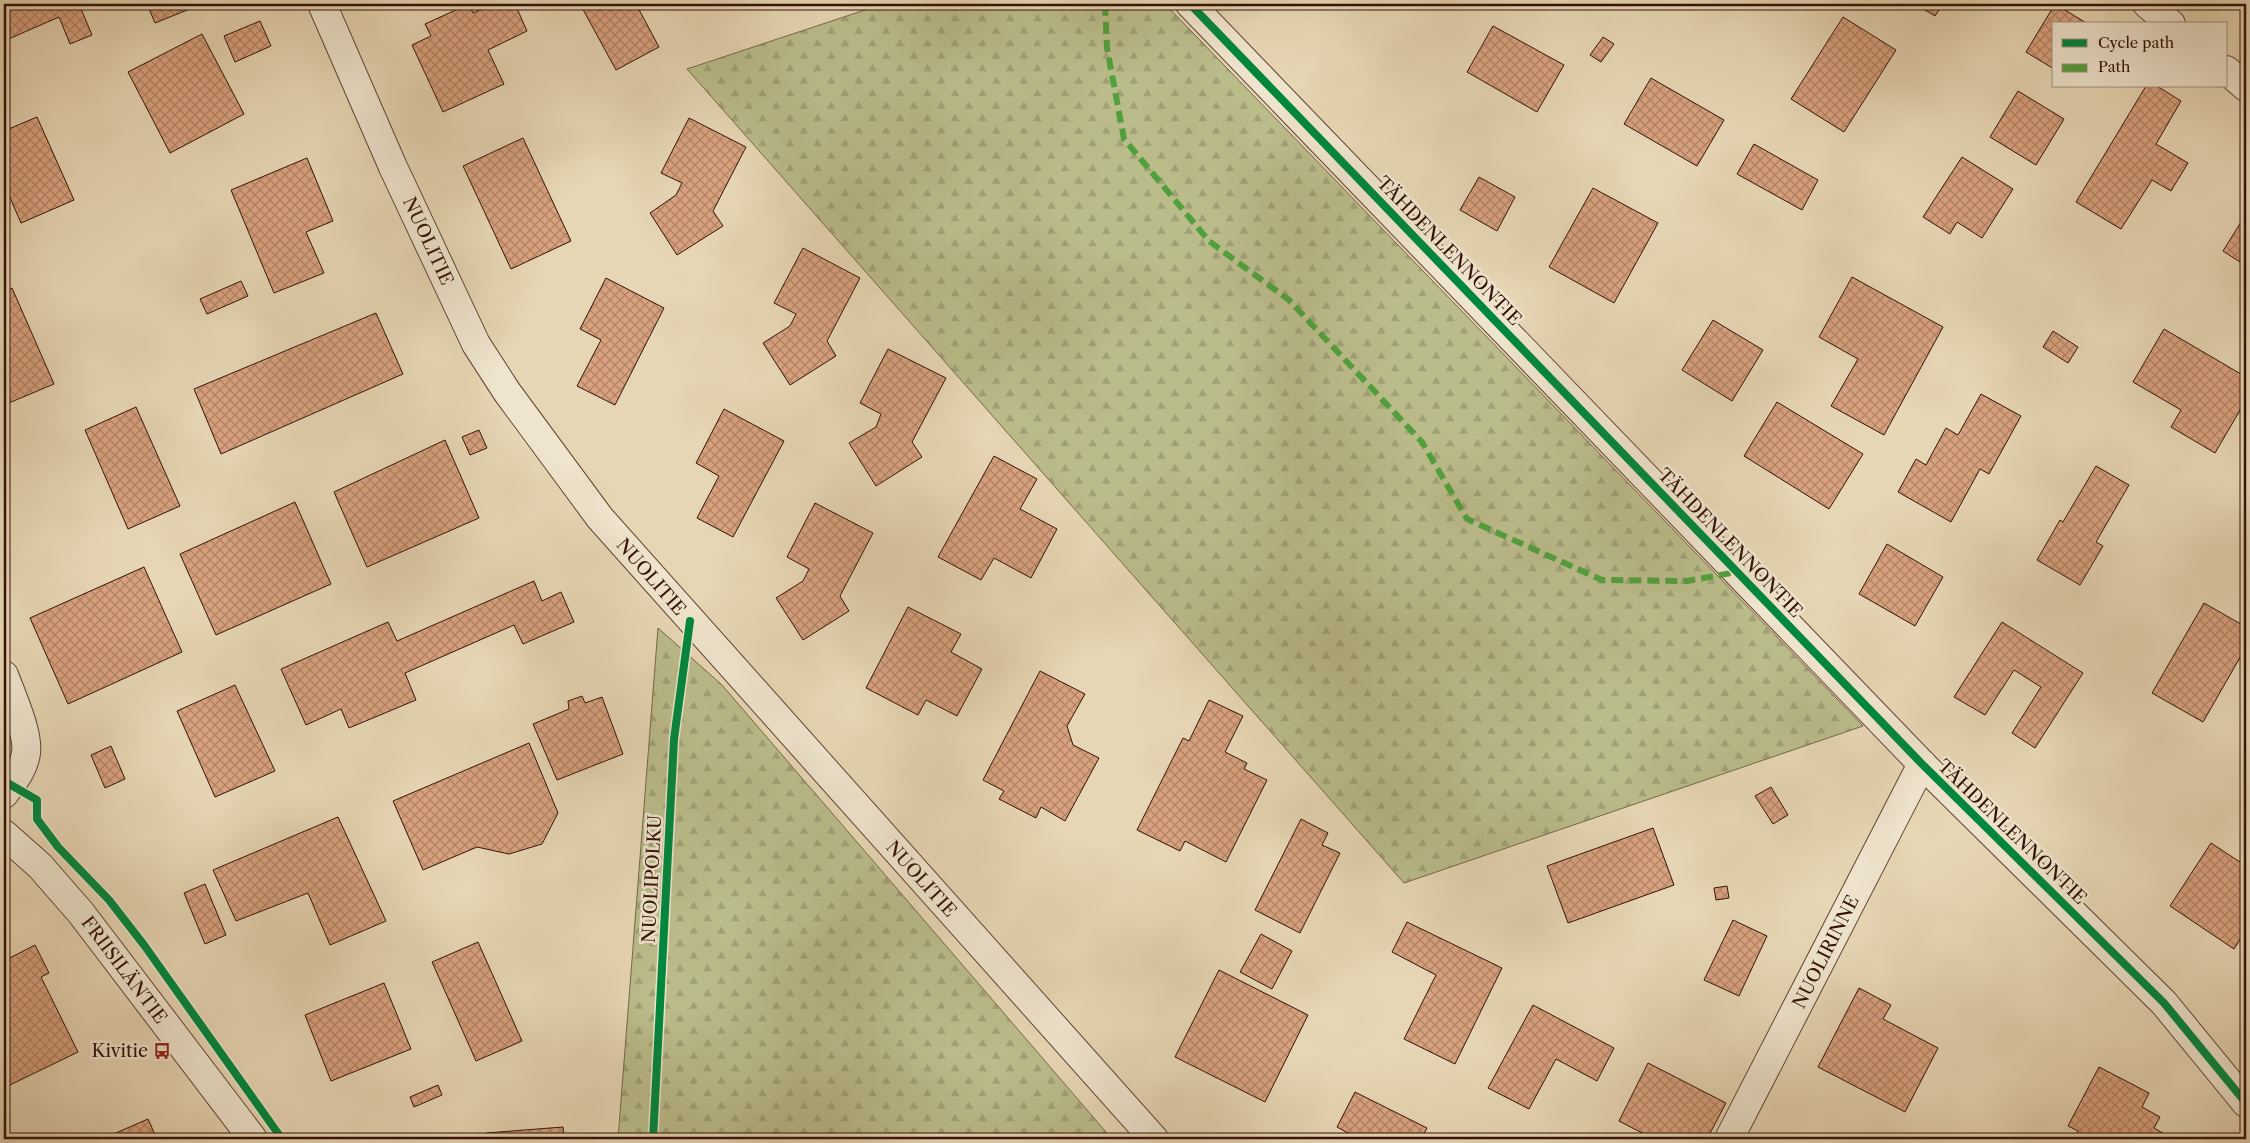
<svg xmlns="http://www.w3.org/2000/svg" width="2250" height="1143" font-family="'Libre Caslon Text',serif">
<defs>
<pattern id="forest-firs" width="22" height="20" patternUnits="userSpaceOnUse" patternTransform="scale(1.25)"><rect width="22" height="20" fill="#babc8a"/><path d="M5 1l3.5 6h-7zM16 11l3.5 6h-7z" fill="#a0a176"/></pattern>
<pattern id="building-cross-hatch" width="8" height="8" patternUnits="userSpaceOnUse" patternTransform="scale(1.25)"><rect width="8" height="8" fill="#d9a27f"/><path d="M0 0l8 8M0 8l8-8" fill="none" stroke="#b18366"/></pattern>
</defs>
<rect width="100%" height="100%" fill="#e7d6b4"/>
<filter id="stains"><feTurbulence type="fractalNoise" baseFrequency=".004" numOctaves="4"/><feColorMatrix values="0 0 0 0 .2 0 0 0 0 .09 0 0 0 0 .02 0 0 0 .5 -.17"/></filter>
<radialGradient id="worn" r=".72"><stop offset=".6" stop-color="#630" stop-opacity="0"/><stop offset="1" stop-color="#630" stop-opacity=".3"/></radialGradient>
<g fill="url(#forest-firs)" stroke="#766848">
<path d="M883 4H1165L1863 726 1404 883 687 69Z"/>
<path d="M658 628 722 685 1112 1139H618Z"/>
</g>
<g fill="url(#building-cross-hatch)" stroke="#331307">
<path d="M4 4H79L92 35 70 44 59 17 4 41Z"/>
<path d="M147 4H202L155 23Z"/>
<path d="M469 4 473 13 492 4H515L527 31 488 50 504 84 443 112 412 45 431 36 425 24Z"/>
<path d="M580 4H636L659 47 616 70Z"/>
<path d="M1915 4H1943L1935 16Z"/>
<path d="M2055 4 2088 24H2054V69L2026 52Z"/>
<path d="M1843 17 1896 50 1844 132 1791 99Z"/>
<path d="M260 21 271 46 235 62 224 36Z"/>
<path d="M1493 26 1564 65 1537 112 1467 72Z"/>
<path d="M202 34 244 114 170 153 128 72Z"/>
<path d="M1603 37 1614 44 1601 62 1590 55Z"/>
<path d="M1651 78 1724 120 1697 166 1624 124Z"/>
<path d="M2146 86H2157L2181 101 2156 144 2188 163 2171 191 2152 180 2121 229 2076 202Z"/>
<path d="M2018 91 2064 119 2036 165 1990 137Z"/>
<path d="M37 117 74 200 21 223 4 184V131Z"/>
<path d="M689 118 746 147 713 211 723 226 677 255 650 213 676 195 682 183 661 173Z"/>
<path d="M523 138 571 241 511 269 463 166Z"/>
<path d="M1754 144 1818 180 1802 210 1737 174Z"/>
<path d="M1962 157 2013 189 1982 238 1957 222 1950 234 1923 217Z"/>
<path d="M307 158 333 221 306 232 324 273 274 293 231 190Z"/>
<path d="M1479 177 1515 197 1497 231 1460 210Z"/>
<path d="M1593 188 1658 223 1614 303 1549 267Z"/>
<path d="M2246 214V266L2223 251Z"/>
<path d="M803 248 860 278 827 341 836 356 790 385 763 343 790 326 796 314 774 303Z"/>
<path d="M1852 277 1943 327 1884 435 1831 406 1858 359 1819 337Z"/>
<path d="M606 278 664 308 615 405 577 386 601 340 580 329Z"/>
<path d="M241 281 248 296 207 314 200 299Z"/>
<path d="M12 288 54 384 4 405V292Z"/>
<path d="M376 313 403 374 221 454 194 389Z"/>
<path d="M1713 320 1763 350 1732 401 1682 370Z"/>
<path d="M2164 329 2246 377V400L2215 453 2171 427 2181 410 2133 382Z"/>
<path d="M2053 331 2078 347 2068 363 2043 347Z"/>
<path d="M888 349 946 378 912 442 922 457 876 486 849 443 876 427 881 414 860 403Z"/>
<path d="M1981 394 2021 416 1989 474 1980 469 1951 522 1898 492 1916 459 1926 465 1946 428 1958 435Z"/>
<path d="M1777 402 1863 454 1829 509 1744 456Z"/>
<path d="M136 407 180 506 128 529 85 430Z"/>
<path d="M724 409 784 441 733 537 697 518 719 476 696 463Z"/>
<path d="M479 430 487 448 470 455 462 437Z"/>
<path d="M445 440 479 518 367 567 334 492Z"/>
<path d="M994 456 1037 479 1020 509 1057 529 1031 578 994 558 981 580 938 557Z"/>
<path d="M2096 466 2129 485 2096 542 2103 546 2080 585 2037 560 2060 520 2063 522Z"/>
<path d="M295 502 331 584 216 635 180 554Z"/>
<path d="M815 503 873 533 840 596 849 611 803 640 776 598 803 581 809 569 787 557Z"/>
<path d="M1887 544 1943 577 1915 626 1859 594Z"/>
<path d="M144 567 182 652 68 704 30 618Z"/>
<path d="M534 581 542 601 561 592 574 622 523 644 514 625 405 673 416 700 349 728 341 709 306 725 281 669 388 622 397 641Z"/>
<path d="M2204 603 2246 627V647L2203 722 2152 693Z"/>
<path d="M908 607 961 634 951 652 982 669 957 716 926 700 918 715 866 688Z"/>
<path d="M2002 622 2083 673 2035 748 2012 733 2041 687 2014 670 1985 715 1954 697Z"/>
<path d="M1040 671 1085 694 1067 726 1073 745 1099 758 1065 821 1041 807 1036 818 999 799 1004 791 983 780Z"/>
<path d="M235 685 275 771 215 797 177 711Z"/>
<path d="M582 696 585 703 602 697 623 754 557 780 533 724 569 709 568 701Z"/>
<path d="M1209 700 1243 716 1225 752 1247 763 1244 769 1267 780 1226 862 1185 841 1180 851 1137 830 1183 738 1189 741Z"/>
<path d="M529 743 558 813 542 844 509 854 477 847 423 870 393 801Z"/>
<path d="M111 746 125 779 105 788 91 755Z"/>
<path d="M1771 787 1788 815 1773 824 1755 796Z"/>
<path d="M338 817 386 921 330 945 308 893 236 921 213 870Z"/>
<path d="M1301 819 1328 833 1322 845 1340 853 1300 933 1255 910Z"/>
<path d="M1653 828 1674 885 1568 923 1547 866Z"/>
<path d="M2211 843 2246 866V930L2234 949 2170 906Z"/>
<path d="M205 884 226 935 205 944 184 893Z"/>
<path d="M1727 886 1729 898 1716 900 1714 888Z"/>
<path d="M1733 920 1767 936 1739 996 1704 980Z"/>
<path d="M1407 922 1502 968 1455 1064 1404 1039 1436 975 1392 952Z"/>
<path d="M1261 934 1292 951 1272 989 1240 972Z"/>
<path d="M478 942 522 1041 476 1061 432 962Z"/>
<path d="M35 945 49 973 41 977 78 1052 10 1085 4 1073V961Z"/>
<path d="M1219 970 1308 1015 1265 1102 1175 1057Z"/>
<path d="M384 983 411 1049 331 1081 305 1015Z"/>
<path d="M1859 988 1891 1005 1883 1019 1938 1048 1905 1112 1818 1067Z"/>
<path d="M1533 1005 1614 1048 1597 1081 1556 1059 1529 1109 1488 1088Z"/>
<path d="M1648 1063 1726 1103 1707 1139H1646L1648 1136 1619 1121Z"/>
<path d="M2099 1067 2149 1093 2142 1107 2160 1117 2154 1128 2173 1139H2073L2078 1131 2068 1126Z"/>
<path d="M438 1085 442 1095 414 1107 410 1097Z"/>
<path d="M1355 1092 1427 1128 1421 1139H1359L1337 1127Z"/>
<path d="M148 1119 157 1139H102Z"/>
<path d="M563 1127 564 1139H486V1133Z"/>
</g>
<g fill="none" stroke-linecap="round" stroke-linejoin="round">
<g stroke="#604432" stroke-width="30">
<g id="minor">
<path d="M322 4 393 167 476 344 507 392 600 518 1154 1139"/>
<path d="M1190 4 1922 764 2164 1003 2246 1103"/>
<path d="M2147 4 2171 24"/>
<path d="M2226 70 2246 87"/>
<path d="M4 675C11 694 29 733 26 753 24 769 13 782 4 794"/>
<path d="M4 834 40 866 81 913 253 1139"/>
<path d="M1729 1139 1922 764"/>
</g>
</g>
<use href="#minor" stroke="#efe4ce" stroke-width="28"/>
<path stroke="#52a03d" stroke-width="6" stroke-dasharray="12 6" stroke-linecap="butt" d="M1105 4 1107 48 1124 139 1209 241 1289 300 1422 442 1467 519 1602 580 1687 581 1737 572"/>
<g stroke="#efe4ce" stroke-width="11">
<g id="cycleway">
<path d="M1190 4 1922 764 2164 1003 2246 1103"/>
<path d="M4 781 37 800V819L58 847 109 900 144 945 282 1139"/>
<path d="M653 1139 674 739 690 621"/>
</g>
</g>
<use href="#cycleway" stroke="#00873e" stroke-width="8"/>
</g>
<defs>
<g id="bus-bare" transform="scale(1.35)"><path d="M-5-6H5V4H4V6H2V4H-2V6H-4V4H-5ZM-3.5-4V0h7V-4ZM-3.5 1.2v1.5H-2V1.2ZM2 1.2v1.5H3.5V1.2Z" fill="#8f2418" stroke="#efe4ce" stroke-width="2.5" paint-order="stroke"/></g>
</defs>
<g fill-rule="evenodd">
<use href="#bus-bare" x="162" y="1051"/>
</g>
<g text-anchor="middle" dominant-baseline="central" stroke-width="5" stroke-linejoin="round" paint-order="stroke">
<g font-size="18" fill="#331307" stroke="#efe4ce">
<text transform="translate(428 241) rotate(65)">NUOLITIE</text>
<text transform="translate(1449 251) rotate(46)">TÄHDENLENNONTIE</text>
<text transform="translate(1730 543) rotate(46)">TÄHDENLENNONTIE</text>
<text transform="translate(651 577) rotate(49)">NUOLITIE</text>
<text transform="translate(2012 832) rotate(44)">TÄHDENLENNONTIE</text>
<text transform="translate(652 879) rotate(-87)">NUOLIPOLKU</text>
<text transform="translate(921 879) rotate(48)">NUOLITIE</text>
<text transform="translate(1826 952) rotate(-63)">NUOLIRINNE</text>
<text transform="translate(124 970) rotate(53)">FRIISILÄNTIE</text>
</g>
<g font-size="18" fill="#331307" stroke="#efe4ce" text-anchor="end">
<text x="148" y="1051">Kivitie</text>
</g>
</g>
<rect width="2250" height="1143" fill="none" stroke="#e7d6b4" stroke-width="20"/>
<rect x="5" y="5" width="2240" height="1133" fill="none" stroke="#331307" stroke-width="2.5"/>
<rect x="10" y="10" width="2230" height="1123" fill="none" stroke="#331307"/>
<rect x="2052" y="22" width="175" height="65" fill="#efe4ce" stroke="#a4907e"/>
<rect x="2062" y="39" width="25" height="8" fill="#00873e" stroke="#a4907e"/>
<text x="2098" y="48" font-size="15" fill="#331307">Cycle path</text>
<rect x="2062" y="64" width="25" height="8" fill="#52a03d" stroke="#a4907e"/>
<text x="2098" y="72" font-size="15" fill="#331307">Path</text>
<rect width="100%" height="100%" filter="url(#stains)"/>
<rect width="100%" height="100%" fill="url(#worn)"/>
</svg>
